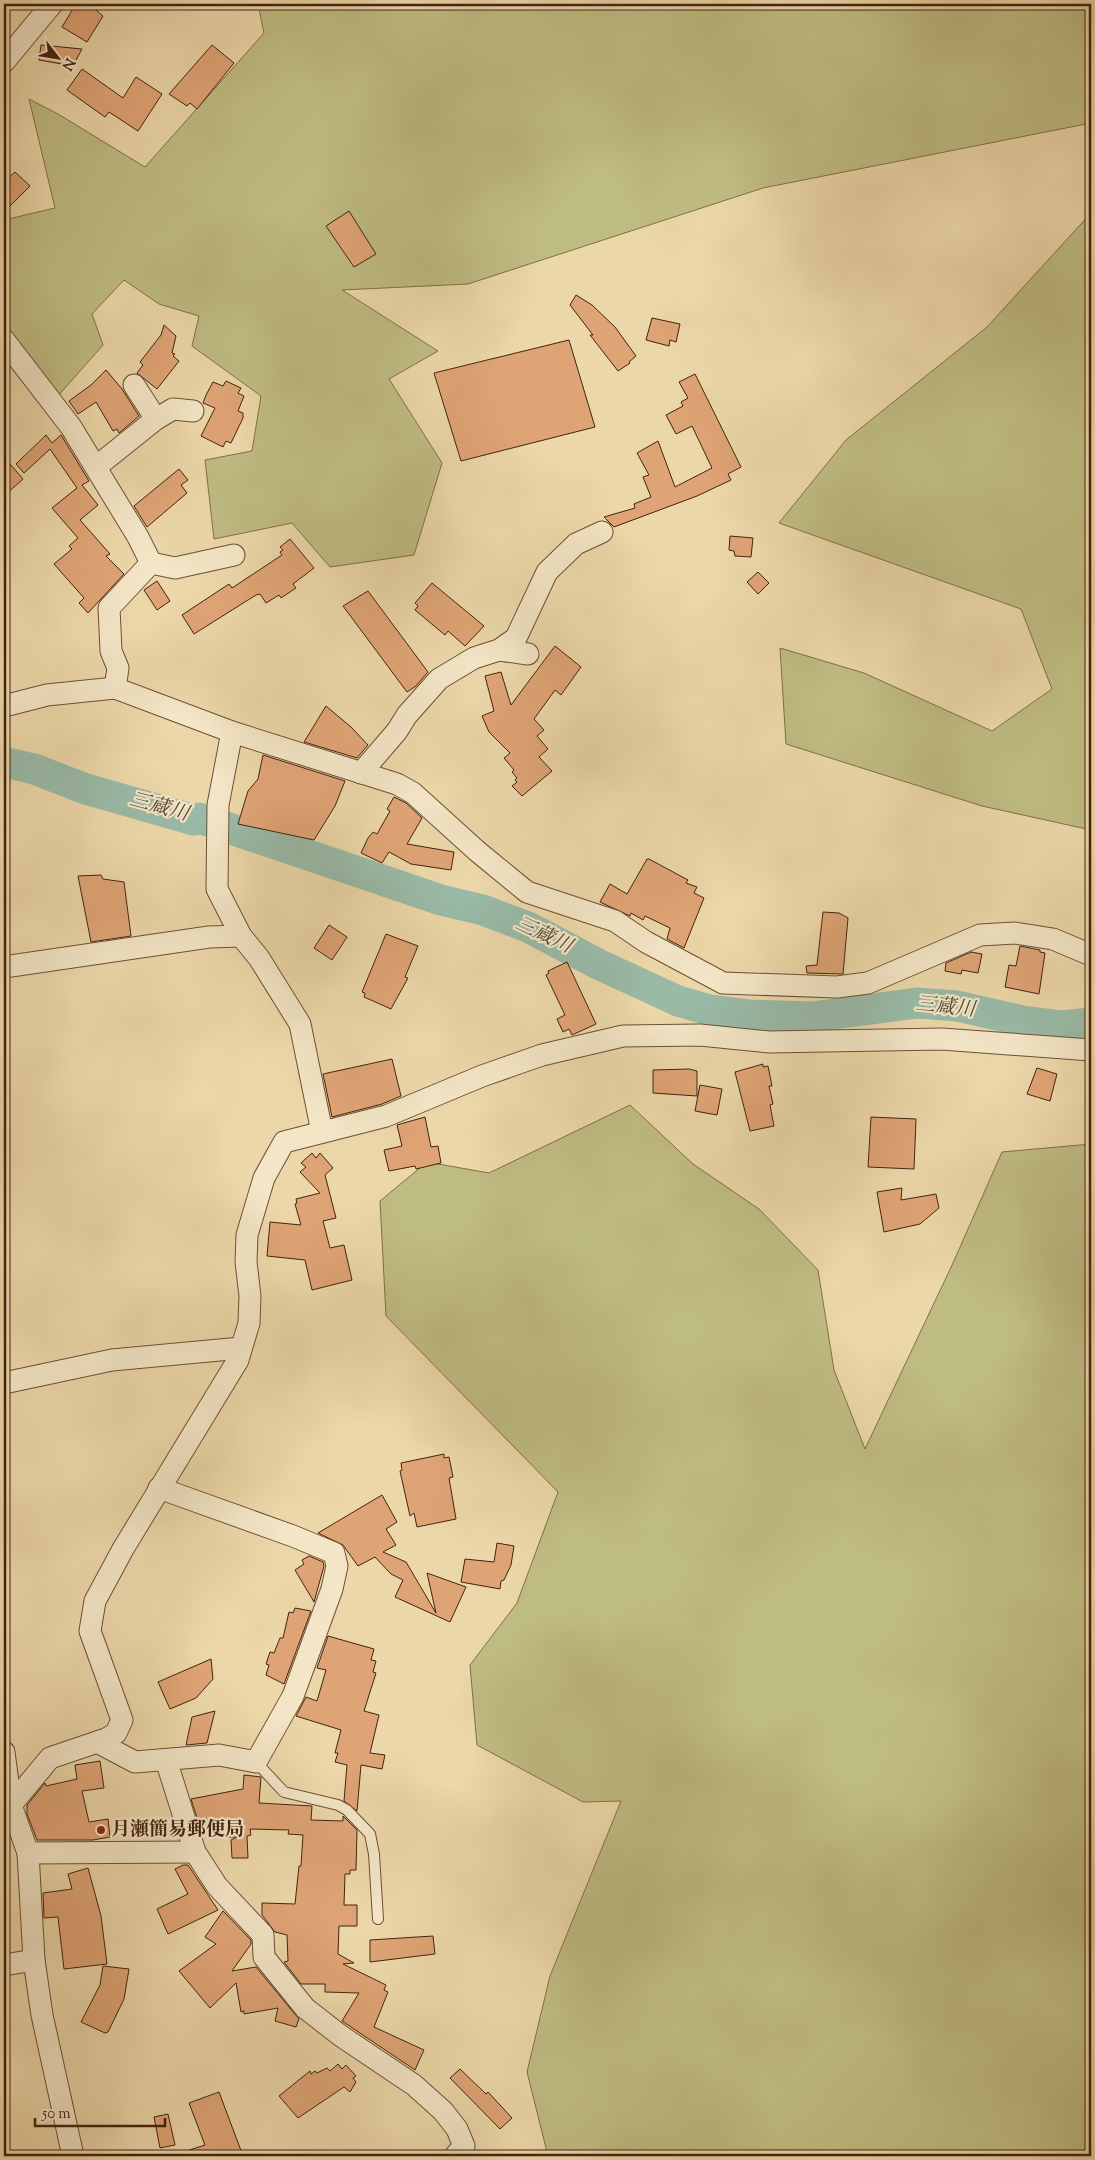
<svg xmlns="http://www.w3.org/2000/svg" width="1095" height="2160" font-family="'Sorts Mill Goudy','Noto Serif JP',serif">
<rect width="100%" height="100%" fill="#ecd7a8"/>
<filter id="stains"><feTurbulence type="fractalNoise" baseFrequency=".004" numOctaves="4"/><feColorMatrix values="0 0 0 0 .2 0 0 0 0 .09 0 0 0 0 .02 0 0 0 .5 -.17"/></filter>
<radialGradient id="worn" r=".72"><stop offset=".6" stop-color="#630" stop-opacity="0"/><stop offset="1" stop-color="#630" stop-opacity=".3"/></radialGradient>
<g fill="#bfbc82" stroke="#816f49">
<path d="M258 4H1091V123L763 188 468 284 342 290 438 351 389 379 442 463 414 555 330 567 292 523 214 539 205 460 252 451 261 396 192 346 199 316 159 304 124 280 92 314 103 345 57 397 4 323V220L55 208 29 99 58 114 145 167 264 33Z"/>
<path d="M1091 213V830L982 806 786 744 780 648 864 673 992 731 1052 689 1021 609 779 523 846 440 987 327Z"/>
<path d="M630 1105 693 1164 759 1209 818 1270 834 1370 865 1449 953 1263 1002 1152 1091 1144V2156H548L527 2072 550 1976 621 1801 583 1802 477 1745 470 1665 517 1603 558 1492 386 1316 380 1201 427 1162 489 1173Z"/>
</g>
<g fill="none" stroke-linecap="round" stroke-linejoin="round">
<path stroke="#99baa7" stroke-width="31" d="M4 762 34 769 86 789 194 820 199 818 441 900 483 910 528 927 598 964 678 1001 709 1010 749 1015 812 1017 917 1003 957 1006 1023 1021 1062 1026 1091 1023"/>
</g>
<g fill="#dfa475" stroke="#432210">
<path d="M76 4H89L103 16 87 42 62 27Z"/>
<path d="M41 45 82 49 73 66 39 60Z"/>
<path d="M212 45 234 63 197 109 190 103 187 106 169 94Z"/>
<path d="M82 69 123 98 136 77 162 94 138 131 109 112 105 117 67 90Z"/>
<path d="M15 172 30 186 4 212V182Z"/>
<path d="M349 211 376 254 354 267 326 226Z"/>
<path d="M576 295 592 305 615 327 636 356 629 362 630 363 618 371 590 335H593L570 305Z"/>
<path d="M652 318 680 324 676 342 670 340 669 346 646 340Z"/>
<path d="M164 325 176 336 172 353 175 354 173 356 179 361 157 389 137 373 143 365 140 362 161 335Z"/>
<path d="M569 340 595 427 461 461 434 373Z"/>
<path d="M106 370 122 389 139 416 119 433 117 429 113 431 96 402 78 414 69 401 91 385Z"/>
<path d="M695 374 741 467 728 474 731 480 697 496 614 527 604 517 635 508 634 504 651 497 643 477 649 475 637 453 658 441 675 487 712 468 692 426 676 434 666 415 683 406 681 402 688 398 679 382Z"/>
<path d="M226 381 241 388 238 393 244 396 238 411 243 413V418L231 443 226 441 223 447 201 436 215 408 203 403 206 395 213 382 223 386Z"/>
<path d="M46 435 52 443 61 435 89 481 82 485 98 505 80 520 110 554 106 556 124 574 88 613 79 603 84 598 54 564 72 549 69 546 78 538 52 508 77 488 50 449 24 473 16 464Z"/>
<path d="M4 457 23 479 4 496Z"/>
<path d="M179 469 188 480 181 485 187 493 147 527 134 506Z"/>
<path d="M730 536 753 538 751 557 735 556 734 551 729 550Z"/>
<path d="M290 539 314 568 293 584 296 588 281 598 279 595 266 603 260 594 256 595 194 634 182 615 229 584 232 588 282 555 280 552 283 550 280 547Z"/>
<path d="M758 572 769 583 758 594 747 582Z"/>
<path d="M157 581 170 601 157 610 144 590Z"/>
<path d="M432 583 484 626 465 646 448 631 445 635 415 610 418 606 415 603Z"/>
<path d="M368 591 428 672 416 686 407 692 343 606Z"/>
<path d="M555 646 581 667 561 695 555 690 534 719 544 730 537 736 548 749 539 757 552 771 522 796 512 786 517 782 515 780 517 778 512 772 514 770 504 758 510 753 489 732 482 716 494 711 485 676 501 672 511 705Z"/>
<path d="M326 706 351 727 368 745 357 758 304 742Z"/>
<path d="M263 755 345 781 335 806 314 840 238 824 248 791 258 779Z"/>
<path d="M394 797 406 803 422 818 407 844 454 852 451 870 411 864 389 852 382 863 361 853 368 838 373 832 377 834 390 811 387 809Z"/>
<path d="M647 859H649L688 880 686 883 697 887 694 893 704 898 684 948 667 939 670 928 645 916 643 920 631 913 630 916 600 902 610 884 627 894Z"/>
<path d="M101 875 103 879 124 882 131 936 91 942 78 876Z"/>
<path d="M823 912 839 913 848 918 843 974 807 973 806 966 817 965Z"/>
<path d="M329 925 347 937 332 960 314 948Z"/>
<path d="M386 934 418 946 405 977 408 978 391 1009 364 997 365 993 362 992Z"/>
<path d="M1020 946 1040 950V952L1045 953 1039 994 1005 987 1009 965 1016 966Z"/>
<path d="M971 952 982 954 978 973 962 970 961 974 945 971 946 963Z"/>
<path d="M567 962 596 1024 572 1035 569 1029 563 1032 557 1019 565 1015 546 975 549 973 548 971Z"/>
<path d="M392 1059 401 1096 382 1104 332 1117 323 1074Z"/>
<path d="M763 1064V1067L768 1066 772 1086H769L773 1104 770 1105 774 1126 750 1131 735 1072Z"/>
<path d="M1037 1068 1057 1074 1050 1101 1027 1094Z"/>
<path d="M689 1069 697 1071V1096L653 1093V1070Z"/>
<path d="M700 1085 722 1089 717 1115 695 1111Z"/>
<path d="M425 1117 431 1147 438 1146 441 1163 416 1169 415 1166 389 1171 384 1150 402 1146 397 1125Z"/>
<path d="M871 1117 916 1119 914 1169 868 1167Z"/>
<path d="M312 1153 316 1158 320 1153 333 1168 325 1175 336 1218 323 1221 330 1248 344 1245 352 1280 312 1290 305 1260 267 1256 270 1222 301 1225 295 1204 297 1203 296 1199 320 1193 300 1172 306 1167 301 1163Z"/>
<path d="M902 1188 901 1200 936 1194 939 1208 920 1224 884 1232 877 1192Z"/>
<path d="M444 1454V1458L449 1457 453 1477 449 1478 456 1519 417 1527 414 1513 410 1516 400 1471 402 1470 401 1463Z"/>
<path d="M382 1495 397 1522 386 1529 396 1545 383 1552 406 1562 436 1613 427 1573 466 1587 450 1622 395 1597 403 1580 391 1574 375 1557 358 1566 343 1545 318 1533Z"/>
<path d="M497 1543 514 1546 511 1565 504 1580 501 1581 500 1589 461 1582 465 1559 494 1562Z"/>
<path d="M309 1556 323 1562 324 1566 314 1602 295 1570 304 1564 302 1560Z"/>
<path d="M295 1608 311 1611 284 1684 266 1675 269 1665 266 1664 270 1652 274 1653 280 1638H283L289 1612 293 1613Z"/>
<path d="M328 1636 374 1649 371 1660 376 1661 373 1672 376 1673 364 1711 379 1715 370 1753 385 1755 382 1769 361 1765 357 1811 344 1801 347 1765 335 1762 338 1753H335L341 1730 296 1716 306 1697 317 1701 326 1670 317 1668Z"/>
<path d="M211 1659 213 1679 196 1698 170 1709 158 1682Z"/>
<path d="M215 1711 207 1743 186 1745 192 1717Z"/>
<path d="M100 1761 104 1788 82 1791 89 1822 108 1819 110 1837 93 1840H37L27 1814V1805L45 1783 46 1786 77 1779 75 1765Z"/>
<path d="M244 1775 261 1777 259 1803 312 1806 311 1820 343 1821V1816L357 1830 356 1870H350V1874H345L344 1905H357V1926H339L338 1954 354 1963 343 1964 386 1985 384 1990 388 1992 374 2027 424 2050 415 2070 342 2021 359 1993 325 1992V1984H301L284 1962 288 1961 287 1935 275 1932 262 1915V1903L295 1904 299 1866H301L303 1835 288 1834 289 1830 250 1829 251 1835 247 1836 248 1858H232L231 1840 237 1837H228V1822L200 1827 191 1799 243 1789Z"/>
<path d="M183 1865H188L218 1910 168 1934 157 1909 188 1894 175 1869Z"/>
<path d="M88 1868 101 1916 107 1964 64 1969 58 1917 44 1918 43 1893 72 1889 68 1874Z"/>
<path d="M223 1911 251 1940V1944L232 1971 256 1967 299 2019 296 2027 275 2021 278 2008 244 2014V2011L241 2012 236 1983 210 2008 179 1971 216 1944 205 1937Z"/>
<path d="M433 1936 435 1954 370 1962V1940Z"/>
<path d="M103 1966 129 1969 124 1999 108 2032 105 2033 81 2022 100 1985Z"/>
<path d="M338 2064 342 2069 346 2065 356 2076 353 2078 356 2082 350 2092 344 2087 298 2118 279 2096 310 2071 311 2074 315 2071 317 2073 327 2068 330 2071Z"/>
<path d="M460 2069 486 2094 488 2092 512 2118 500 2129 450 2078Z"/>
<path d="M219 2092 243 2156H178L177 2154 205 2145 189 2103Z"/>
<path d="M168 2114 175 2145 160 2148 154 2117Z"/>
</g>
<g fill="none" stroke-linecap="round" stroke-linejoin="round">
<g stroke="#6d4f36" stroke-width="12">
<path id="service" d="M256 1762 284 1792 338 1805 347 1810 370 1834 374 1854 378 1919"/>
</g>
<g stroke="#6d4f36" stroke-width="23">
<g id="minor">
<path d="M4 62 52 4"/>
<path d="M4 340 71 427 138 537 151 563 109 608 111 651 118 668 115 688"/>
<path d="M134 385 156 419"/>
<path d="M96 467 156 419 173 409 193 411"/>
<path d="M151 563 175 568 234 555"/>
<path d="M499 650 516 638 547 572 576 544 602 532"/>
<path d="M4 706 47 695 115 688 232 732 397 784 413 793 477 851 527 892 615 921 646 942 723 983 837 987 868 983 980 935 1015 933 1053 939 1091 955"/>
<path d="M232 732 218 805 217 889 241 936 259 958 300 1024 322 1132"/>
<path d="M361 773 397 731 407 715 439 679 474 658 499 650 528 654"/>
<path d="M4 967 209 937 241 936"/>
<path d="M4 1383 112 1360 241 1348"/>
<path d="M97 1742 135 1762 219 1755 256 1762 293 1696 332 1589 337 1566 334 1553 293 1536 159 1488"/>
<path d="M4 1752 11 1805 28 1853 34 1960 42 2015 73 2156"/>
<path d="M166 1760 195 1852 217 1886 263 1935 264 1957 305 2008 341 2036 414 2085 443 2111 457 2129 464 2146 455 2156"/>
<path d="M4 1806 11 1805 50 1758 106 1739 116 1733 122 1720 90 1631 95 1601 123 1549 238 1360 249 1323 250 1296 246 1262 247 1235 264 1178 284 1142 386 1116 482 1076 542 1055 623 1036 700 1035 769 1042 942 1039 1091 1050"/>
<path d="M28 1853 195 1852"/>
<path d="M4 1965 34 1960"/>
</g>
</g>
<use href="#service" stroke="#f3e5c6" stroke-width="10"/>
<use href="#minor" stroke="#f3e5c6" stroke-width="21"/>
</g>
<circle fill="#8f2418" stroke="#f3e5c6" stroke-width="2" cx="101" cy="1830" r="5"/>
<g text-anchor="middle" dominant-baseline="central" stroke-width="4.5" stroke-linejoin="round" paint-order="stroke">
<g font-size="19" font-weight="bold" fill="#432210" stroke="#f3e5c6" text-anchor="start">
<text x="111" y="1830">月瀬簡易郵便局</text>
</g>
<g font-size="20" font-style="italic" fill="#584836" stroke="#f3e5c6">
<text transform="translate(159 808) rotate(15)">三蔵川</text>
<text transform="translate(543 936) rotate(25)">三蔵川</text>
<text transform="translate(945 1008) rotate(6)">三蔵川</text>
</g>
</g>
<rect width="1095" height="2160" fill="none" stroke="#ecd7a8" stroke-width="20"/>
<rect x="5" y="5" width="1085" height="2150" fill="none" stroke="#432210" stroke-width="2.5"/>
<rect x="10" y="10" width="1075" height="2140" fill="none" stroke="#432210"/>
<g transform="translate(58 58) rotate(121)" stroke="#f3e5c6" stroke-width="4" paint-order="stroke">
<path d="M0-4L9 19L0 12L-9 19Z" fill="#432210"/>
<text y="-8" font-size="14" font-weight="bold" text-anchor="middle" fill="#432210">N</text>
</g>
<path d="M35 2118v8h130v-8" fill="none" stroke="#432210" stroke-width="2.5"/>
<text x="42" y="2118" font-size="15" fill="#432210" stroke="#f3e5c6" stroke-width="4" paint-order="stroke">50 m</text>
<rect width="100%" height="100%" filter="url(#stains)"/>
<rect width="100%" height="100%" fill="url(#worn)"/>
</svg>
